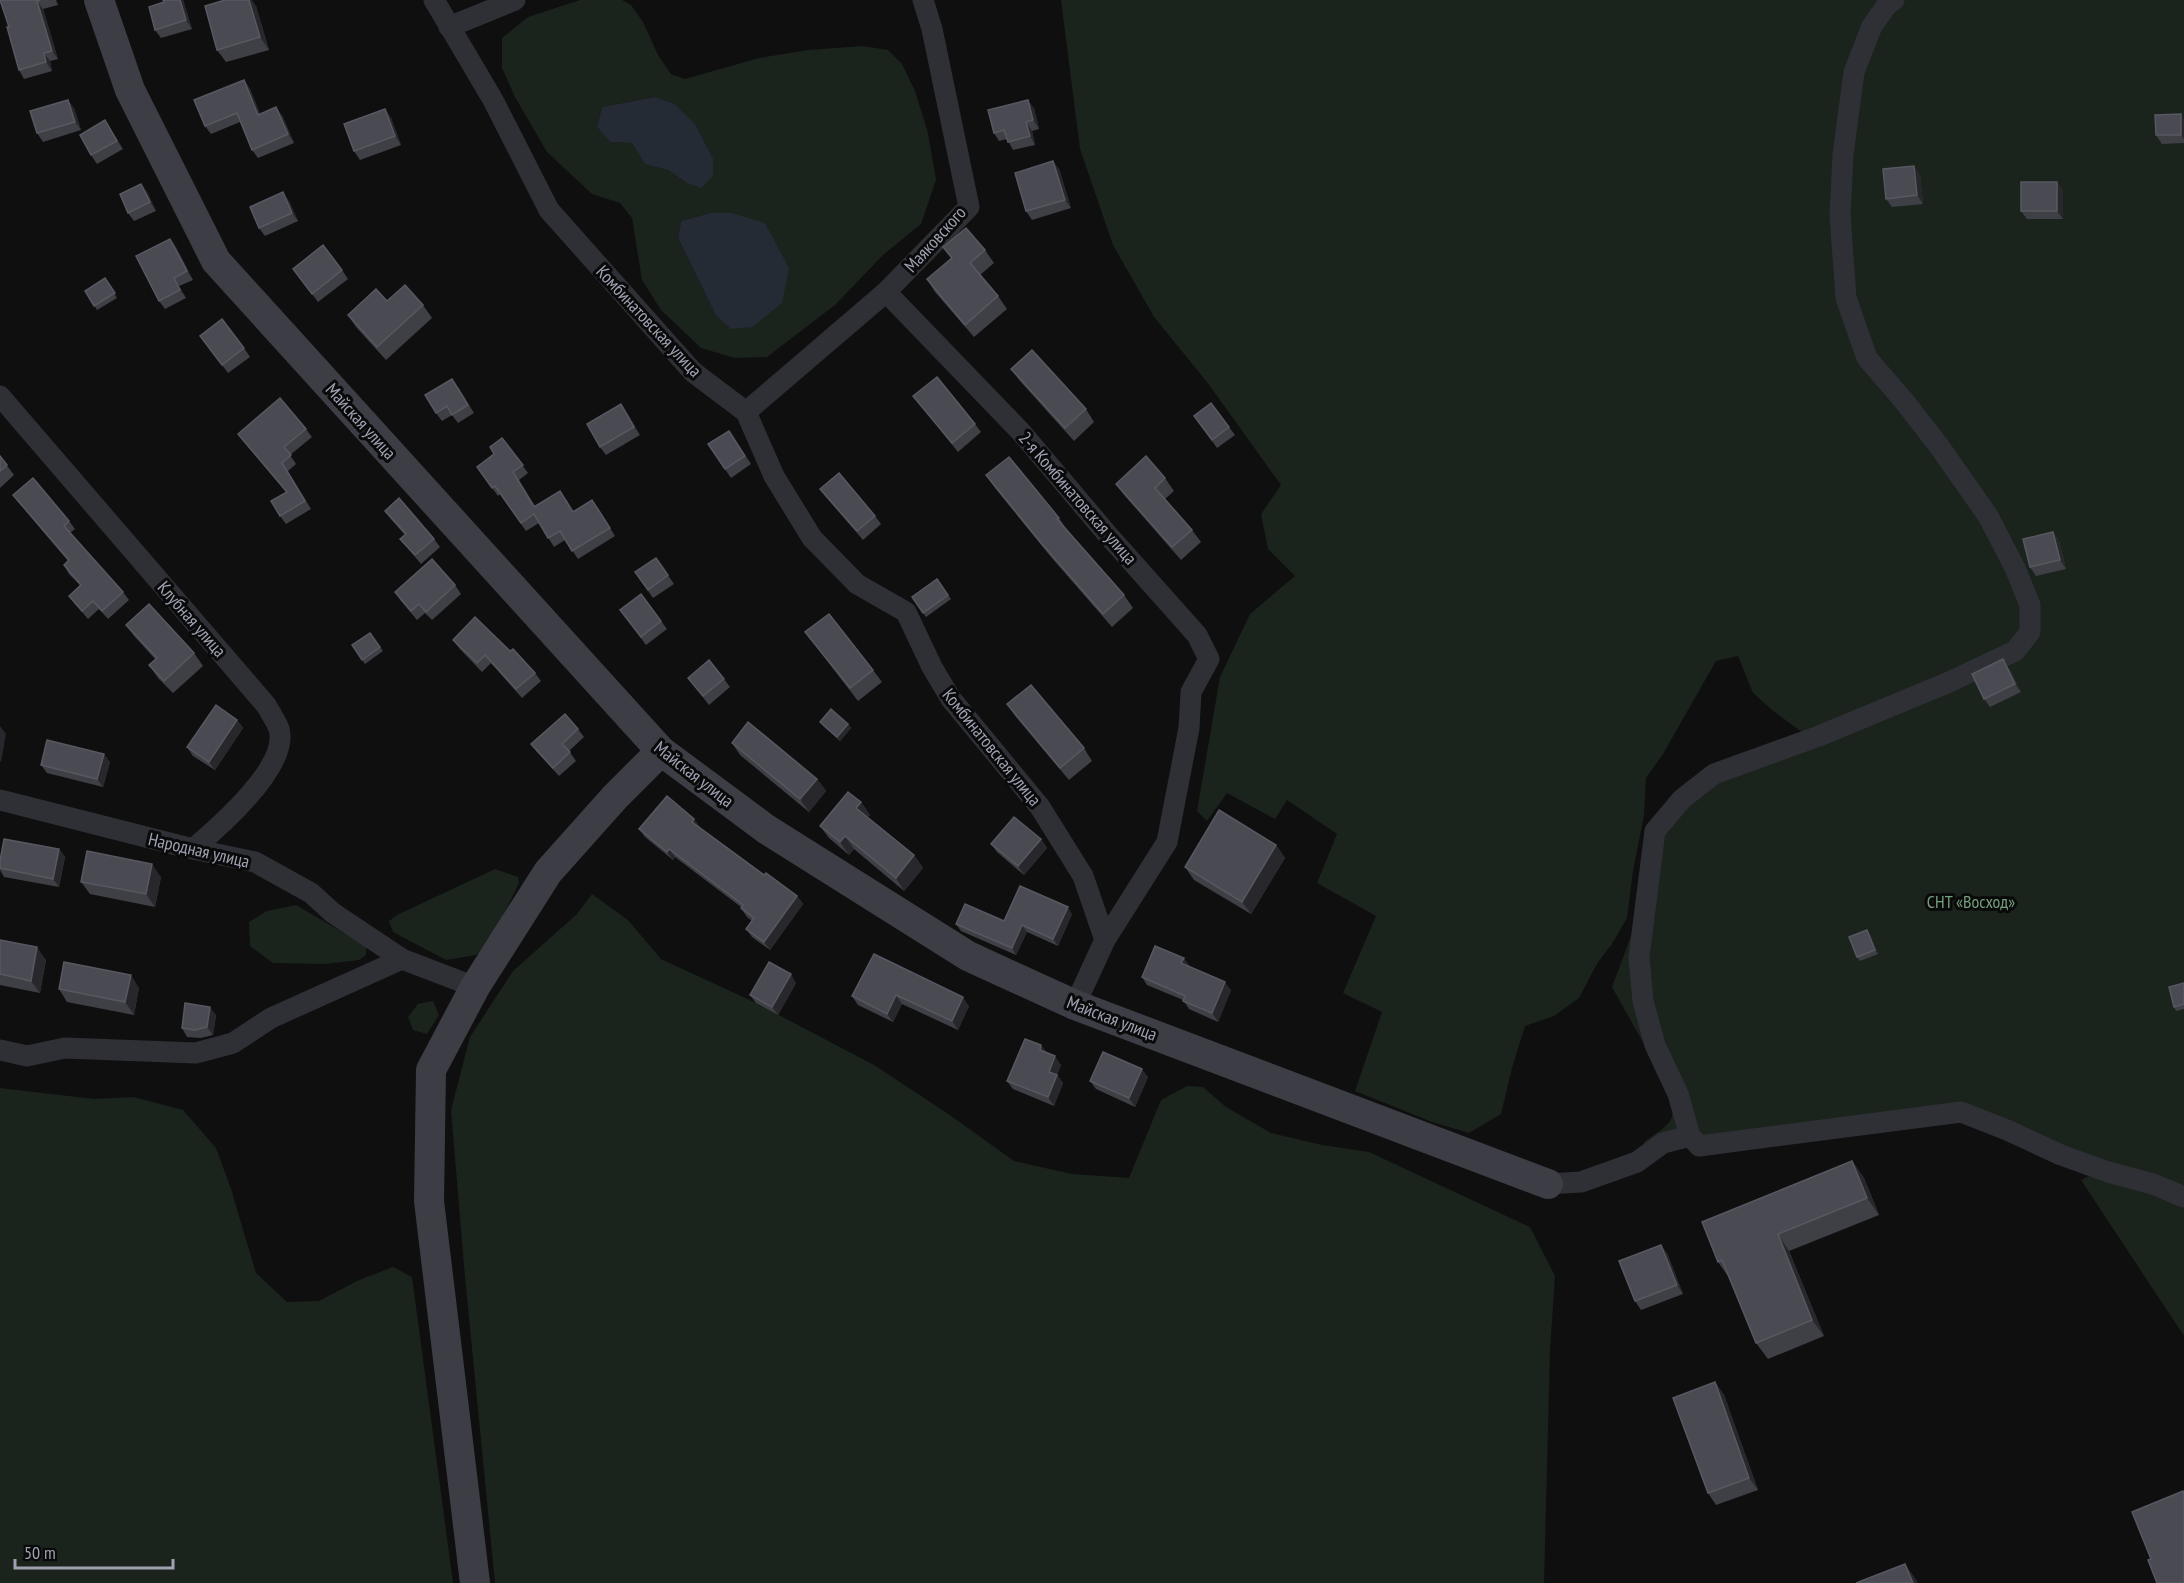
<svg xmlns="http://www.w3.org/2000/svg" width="2184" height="1583" font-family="'PT Sans Narrow',sans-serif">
<rect width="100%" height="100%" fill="#0f0f10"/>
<g fill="#1b231d" fill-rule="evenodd">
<path d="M580 0H622L631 5 643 22 658 55 671 74 685 79 759 58 808 50 863 46 888 50 902 64 915 91 928 133 936 180 921 224 883 255 835 305 767 357 735 358 701 348 661 310 642 280 632 218 620 203 592 194 547 152 515 97 502 68V38L528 17ZM655 97 695 124 713 158V176L687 183 668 170 645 163 632 143 610 142 597 127 602 107ZM710 213H732L715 314 678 238 681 221Z"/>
<path d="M1061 0H2184V1336L2081 1180 2095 1173 1961 1112 1711 1143 1660 1153 1643 1143C1669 1123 1679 1124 1669 1089L1612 987 1647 893 1655 831 1682 799 1818 736 1799 730 1772 710 1753 693 1738 656 1716 661 1663 754 1646 778 1644 815 1633 871 1627 918 1612 944 1598 962 1579 998 1554 1016 1525 1026 1512 1068 1501 1114 1469 1133 1432 1122 1355 1091 1382 1012 1343 993 1376 916 1317 883 1337 834 1287 800 1275 819 1227 793 1207 821 1197 811 1220 677 1250 614 1295 576 1268 549 1261 514 1281 485 1207 382 1154 317 1113 245 1080 149Z"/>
<path d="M495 869 518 877 519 883 489 945 476 955 446 960 393 932 389 921 397 915Z"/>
<path d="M592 894 628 920 661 959 756 1003 874 1065 947 1113 1014 1161 1072 1174 1129 1178 1161 1100 1187 1086 1203 1087 1226 1107 1271 1133 1322 1145 1369 1152 1530 1227 1555 1276 1550 1350 1544 1583H495L465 1277 451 1110 470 1037 513 971 577 914Z"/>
<path d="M296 905 366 946V955L359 960 325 964 273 963 250 946 249 922 267 911Z"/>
<path d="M433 1001 439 1015 427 1034 413 1030 408 1017 418 1004Z"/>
<path d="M0 1088 94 1099 134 1097 183 1110 216 1148 231 1189 256 1273 287 1302 319 1301 359 1280 393 1267 412 1277 453 1583H0Z"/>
</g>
<g fill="#252b34">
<path d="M655 97 674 104 695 124 713 158V176L701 188 687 183 668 170 645 164 632 143 610 142 597 127 602 107Z"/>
<path d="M710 213H732L765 223 789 268 782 303 752 327 731 329 715 314 678 238 681 221Z"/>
</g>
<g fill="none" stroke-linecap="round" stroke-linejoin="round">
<g stroke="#2f3035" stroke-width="21">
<path d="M434 0 493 100 549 210 693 372 746 412 774 476 812 538 857 584 906 612 932 667 951 699 1040 807 1083 876 1105 940"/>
<path d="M1894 0 1887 5 1872 26 1854 72 1843 155 1840 215 1846 298 1867 358 1904 401 1939 446 1988 516 2015 568 2030 605V632L2015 651 1947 683 1819 736 1714 774 1682 799 1655 831 1639 957 1643 1001 1655 1045 1678 1094 1690 1136 1699 1146 1961 1112 2007 1130 2061 1155 2108 1172 2153 1184 2184 1197"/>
<path d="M449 27 515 0"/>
<path d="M886 292 1021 432 1108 535 1197 635 1209 659 1191 692 1189 728 1167 842 1105 940 1075 1005"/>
<path d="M0 396 266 705C270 712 276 721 279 729 290 766 218 828 193 849"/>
<path d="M746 412 886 292 969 207 932 29 923 0"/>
<path d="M0 800 193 849 255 862 311 893 333 913 402 959 475 987"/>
<path d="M0 1050 27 1056 65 1048 196 1053 233 1043 271 1018 402 959"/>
<path d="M1548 1184 1581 1182 1637 1162 1663 1143 1690 1136"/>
</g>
<g stroke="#3d3e45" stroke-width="30">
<path d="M99 0 130 90 216 261 661 751 766 829 968 956 1075 1005 1548 1184"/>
<path d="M475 1583 429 1201 431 1070 475 987 548 872 615 797 661 751"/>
</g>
</g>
<g fill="#3f4046">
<path d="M0 0H56L58 5 43 9 58 59 50 61 52 71 24 79 19 70 9 27Z"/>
<path d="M163 0H183L192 29 161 38 155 30 164 2Z"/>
<path d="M256 6 269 50 226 62 217 50Z"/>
<path d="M244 80 250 89 260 114 282 115 294 143 258 158 252 150 240 122 211 134 205 126Z"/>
<path d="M74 108 81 130 43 142 37 133Z"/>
<path d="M1034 108 1039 129 1032 131 1035 145 1013 150 1007 139 999 141 994 133Z"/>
<path d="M385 109 391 118 401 145 360 160 354 151Z"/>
<path d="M2184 119V143L2162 144 2156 135Z"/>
<path d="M105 120 123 149 97 164 91 155Z"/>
<path d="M1059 169 1071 208 1032 220 1026 211Z"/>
<path d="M1920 174 1923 204 1892 207 1886 199Z"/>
<path d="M2057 182 2063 191V219H2027L2021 211Z"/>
<path d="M141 184 147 192 156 211 134 221 128 213Z"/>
<path d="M289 201 298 221 265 236 259 228Z"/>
<path d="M170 239 176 247 193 280 179 286 186 298 165 309 159 301Z"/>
<path d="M943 247 985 250 994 263 980 275 998 296 1007 309 974 337 935 292 927 279 951 258Z"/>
<path d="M293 269 342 270 348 279 318 302Z"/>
<path d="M105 278 117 298 97 310 85 291Z"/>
<path d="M387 301 423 305 432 318 386 360 356 327 348 315Z"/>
<path d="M200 336 244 348 250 357 228 373Z"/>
<path d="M1011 369 1086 409 1094 422 1074 441 1020 381Z"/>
<path d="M458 387 474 413 458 423 452 415 442 421 436 413Z"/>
<path d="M913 396 975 424 981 432 958 452Z"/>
<path d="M1211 403 1235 435 1217 448 1194 416Z"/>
<path d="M627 413 640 435 606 455 600 447Z"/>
<path d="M306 429 312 437 290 455 296 464 288 471 311 509 286 524 280 516 286 492 244 442 238 434Z"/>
<path d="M729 431 751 464 731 478 708 444Z"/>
<path d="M502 438 528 473 519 480 535 506 566 499 573 511 598 508 615 536 578 559 565 540 554 547 539 523 526 531 500 494 498 496 477 467 494 454Z"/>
<path d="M0 456 14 475 0 488Z"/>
<path d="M986 475 1059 518 1067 530 1124 595 1133 608 1112 627 1051 557 995 488Z"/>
<path d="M1165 478 1174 491 1165 499 1192 530 1201 542 1181 560 1125 496 1116 484Z"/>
<path d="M820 489 875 516 881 524 863 540 826 497Z"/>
<path d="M13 495 69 521 75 529 70 533 123 592 129 600 108 619 99 609 88 619 75 604 69 596 80 585 69 574 64 565 68 561 19 503Z"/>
<path d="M385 511 434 539 440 547 421 564 400 539 405 535 391 519Z"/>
<path d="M2053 532 2059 541 2066 569 2036 576 2030 567Z"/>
<path d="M656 558 674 584 653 598 635 572Z"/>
<path d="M455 585 461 594 432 620 425 613 417 620 401 601 395 592Z"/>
<path d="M641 594 667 629 646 645 620 610Z"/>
<path d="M948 595 951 599 926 617 912 597Z"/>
<path d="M126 625 194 653 203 666 173 693 158 678 149 665 156 660 135 637Z"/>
<path d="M805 632 873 670 882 682 858 701Z"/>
<path d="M370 633 383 651 365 664 352 645Z"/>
<path d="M453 640 510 651 535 673 541 681 522 698 491 663 482 672 459 648Z"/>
<path d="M2009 668 2021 692 1990 707 1984 699Z"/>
<path d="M688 678 724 679 730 687 709 705Z"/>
<path d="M1007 704 1084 748 1092 761 1069 780 1016 717Z"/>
<path d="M237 720 243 728 215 770 193 756 187 747Z"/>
<path d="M820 722 848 724 851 728 840 741 823 726Z"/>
<path d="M578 729 584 737 569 751 576 761 559 776 537 752 531 744Z"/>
<path d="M732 743 817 779 826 791 809 812 740 755Z"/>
<path d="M110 762 103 787 47 773 41 765Z"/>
<path d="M861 802 870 815 867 817 914 855 923 868 904 891 854 849 849 855 829 838 820 826Z"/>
<path d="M694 819 700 828 764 875 797 896 803 904 770 950 752 937 746 929 752 921 747 917 741 908V907L675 857 673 860 645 837 639 829Z"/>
<path d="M1041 839 1047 848 1024 875 997 852 991 844Z"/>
<path d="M1276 845 1285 858 1251 914 1194 880 1185 867Z"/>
<path d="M59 849 65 857 59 887 4 877 0 870V861Z"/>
<path d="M161 877 155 907 90 894 81 882Z"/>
<path d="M1072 914 1058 946 1027 932 1016 955 961 931 956 924 1004 921Z"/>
<path d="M1870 934 1878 954 1860 961 1857 957Z"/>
<path d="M0 940 46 960 40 993 0 985Z"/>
<path d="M874 954 969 1006 958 1030 902 1004 893 1022 858 1005 852 996Z"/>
<path d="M1189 967 1231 990 1218 1022 1189 1009 1183 1000 1147 985 1142 977Z"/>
<path d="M796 983 778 1015 756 1003 750 995Z"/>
<path d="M2184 983V1009L2176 1011 2174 1007Z"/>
<path d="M139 988 134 1015 67 1002 59 989Z"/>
<path d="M216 1015 213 1035 201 1038 187 1037 182 1028Z"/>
<path d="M1041 1045 1046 1052 1061 1065 1057 1075 1063 1083 1054 1106 1013 1089 1007 1081Z"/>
<path d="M1148 1077 1135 1107 1096 1089 1090 1081Z"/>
<path d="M1852 1161 1864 1178 1879 1215 1789 1251 1824 1336 1768 1359 1756 1343 1730 1279 1718 1262Z"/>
<path d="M1667 1253 1683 1294 1641 1310 1635 1301Z"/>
<path d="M1715 1382 1724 1395 1758 1490 1716 1505 1708 1493Z"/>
</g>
<g fill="#28282c">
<path d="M180 0H183L192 29 186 20Z"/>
<path d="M249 0H252L256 6 269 50 260 37Z"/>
<path d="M37 1 43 9 58 59 52 51Z"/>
<path d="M44 53 50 61 52 71 46 62Z"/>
<path d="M244 80 250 89 264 123 258 115Z"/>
<path d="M68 100 74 108 81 130 75 122Z"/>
<path d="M1028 100 1034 108 1039 129 1033 120Z"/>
<path d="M276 107 282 115 294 143 288 134Z"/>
<path d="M385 109 391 118 401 145 395 136Z"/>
<path d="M2181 114 2184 119V139L2181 135Z"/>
<path d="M105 120 111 129 123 149 117 141Z"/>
<path d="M1026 122 1032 131 1035 145 1030 136Z"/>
<path d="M1053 161 1059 169 1071 208 1065 200Z"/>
<path d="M1914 166 1920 174 1923 204 1917 195Z"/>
<path d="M2057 182 2063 191V219L2057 211Z"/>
<path d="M141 184 147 192 156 211 150 202Z"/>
<path d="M283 192 289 201 298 221 292 213Z"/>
<path d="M170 239 176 247 193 280 187 271Z"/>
<path d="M174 278 179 286 186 298 180 290Z"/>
<path d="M621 404 627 413 640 435 634 427Z"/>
<path d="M2053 532 2059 541 2066 569 2060 560Z"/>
<path d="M2003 659 2009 668 2021 692 2015 684Z"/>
<path d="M237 720 243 728 215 770 209 762Z"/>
<path d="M848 724 851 728 840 741 837 737Z"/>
<path d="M0 726 6 734 1 762 0 761Z"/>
<path d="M104 754 110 762 103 787 97 779Z"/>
<path d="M817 779 826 791 809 812 800 799Z"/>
<path d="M861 802 870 815 865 820 856 808Z"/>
<path d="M694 819 700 827 698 830 692 822Z"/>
<path d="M845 836 854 849 849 855 840 842Z"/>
<path d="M1041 839 1047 848 1024 875 1018 866Z"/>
<path d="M1276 845 1285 858 1251 914 1242 902Z"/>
<path d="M59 849 65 857 59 887 53 879Z"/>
<path d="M669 849 675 857 673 860 667 852Z"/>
<path d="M914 855 923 868 904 891 896 878Z"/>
<path d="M152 864 161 877 155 907 146 894Z"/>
<path d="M797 896 803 904 770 950 764 942Z"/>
<path d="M1068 907 1072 914 1058 946 1053 939Z"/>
<path d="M1022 925 1027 932 1016 955 1012 948Z"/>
<path d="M1867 930 1870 934 1878 954 1875 950Z"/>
<path d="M37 947 46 960 40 993 31 981Z"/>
<path d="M1184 958 1190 966 1181 963Z"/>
<path d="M791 974 796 983 778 1015 772 1007Z"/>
<path d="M131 975 139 988 134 1015 125 1002Z"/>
<path d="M1225 982 1231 990 1218 1022 1212 1013Z"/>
<path d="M896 995 902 1004 893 1022 887 1014Z"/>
<path d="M963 997 969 1006 958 1030 952 1021Z"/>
<path d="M210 1007 216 1015 213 1035 207 1027Z"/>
<path d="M1041 1045 1047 1054 1040 1050Z"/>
<path d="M1055 1056 1061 1065 1057 1075 1063 1083 1054 1106 1048 1097 1049 1072Z"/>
<path d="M1142 1069 1148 1077 1135 1107 1129 1098Z"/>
<path d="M1852 1161 1864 1178 1879 1215 1867 1198Z"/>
<path d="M1778 1234 1789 1251 1824 1336 1812 1320Z"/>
<path d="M1661 1245 1667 1253 1683 1294 1677 1285Z"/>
<path d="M1715 1382 1724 1395 1758 1490 1749 1478Z"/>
<path d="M1905 1564 1917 1581 1918 1583H1913Z"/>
</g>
<g fill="#4a4b52" stroke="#575861" stroke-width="1.5">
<path d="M0 0H40L37 1 52 51 44 53 46 62 19 70 7 27H9Z"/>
<path d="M163 0H180L186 20 155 30 149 7 164 2Z"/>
<path d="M225 0H249L260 37 217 50 205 6Z"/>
<path d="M244 80 258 115 276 107 288 134 252 150 237 113 205 126 194 100Z"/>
<path d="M68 100 75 122 37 133 30 111Z"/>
<path d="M1028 100 1033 120 1026 122 1030 136 1008 142 1004 130 994 133 988 110Z"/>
<path d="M385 109 395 136 354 151 344 124Z"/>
<path d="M2181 114V135H2156L2155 115Z"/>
<path d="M105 120 117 141 91 155 80 135Z"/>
<path d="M1053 161 1065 200 1026 211 1015 173Z"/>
<path d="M1914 166 1917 195 1886 199 1883 169Z"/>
<rect x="2021" y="182" width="36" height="29"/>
<path d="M141 184 150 202 128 213 120 194Z"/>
<path d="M283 192 292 213 259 228 250 207Z"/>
<path d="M966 228 985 250 970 263 998 296 965 325 927 279 952 258 943 247Z"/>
<path d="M170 239 187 271 174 278 180 290 159 301 136 256Z"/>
<path d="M323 245 342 270 312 294 293 269Z"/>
<path d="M105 278 115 293 94 306 85 291Z"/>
<path d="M405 285 423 305 377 347 348 315 376 289 387 301Z"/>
<path d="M222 319 244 348 222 365 200 336Z"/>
<path d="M1032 350 1086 409 1065 428 1011 369Z"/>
<path d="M937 377 975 424 952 443 913 396Z"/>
<path d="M452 379 468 405 452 415 447 406 436 413 425 395Z"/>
<path d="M280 398 306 429 284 447 291 455 282 463 305 501 280 516 271 501 287 492 238 434Z"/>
<path d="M1211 403 1229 427 1212 440 1194 416Z"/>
<path d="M621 404 634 427 600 447 587 424Z"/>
<path d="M729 431 745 456 725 469 708 444Z"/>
<path d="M502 438 523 465 513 472 534 507 560 491 573 512 592 500 610 528 572 551 560 531 548 538 534 514 521 523 495 486 492 488 477 467 494 454 490 447Z"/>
<path d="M0 456 7 465 0 471Z"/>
<path d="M1146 456 1165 478 1155 488 1192 530 1172 547 1116 484Z"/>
<path d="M1009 457 1059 518 1057 519 1124 595 1103 614 1042 544 986 475Z"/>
<path d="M839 473 875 516 857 531 820 489Z"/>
<path d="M33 478 69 521 64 526 123 592 102 611 93 601 82 611 69 596 81 585 64 565 69 560 13 495Z"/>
<path d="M399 498 434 539 415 555 400 539 406 534 385 511Z"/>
<path d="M2053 532 2060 560 2030 567 2023 539Z"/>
<path d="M656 558 668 575 648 590 635 572Z"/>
<path d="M432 559 455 585 426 612 419 604 411 611 395 592Z"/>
<path d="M937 579 948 595 923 613 912 597Z"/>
<path d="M641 594 661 621 641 637 620 610Z"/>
<path d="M149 604 194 653 164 681 149 665 157 658 126 625Z"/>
<path d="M829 614 873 670 850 688 805 632Z"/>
<path d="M475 617 510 651 513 649 535 673 516 689 485 655 477 663 453 640Z"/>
<path d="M370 633 380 647 362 660 352 645Z"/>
<path d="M2003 659 2015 684 1984 699 1972 674Z"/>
<path d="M709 660 724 679 703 696 688 678Z"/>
<path d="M1031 685 1084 748 1060 768 1007 704Z"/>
<path d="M216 705 237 720 209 762 187 747Z"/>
<path d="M831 709 848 724 837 737 820 722Z"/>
<path d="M565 714 578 729 562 744 570 752 553 768 531 744Z"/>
<path d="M748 722 817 779 800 799 732 743Z"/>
<path d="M47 740 104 754 97 779 41 765Z"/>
<path d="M848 792 861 802 856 808 914 855 896 878 845 836 840 842 820 826Z"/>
<path d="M667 796 694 819 692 822 764 875 766 873 797 896 764 942 746 929 754 918 741 908 743 905 669 849 667 852 639 829Z"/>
<path d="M1219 810 1276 845 1242 902 1185 867Z"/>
<path d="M1014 817 1041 839 1018 866 991 844Z"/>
<path d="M4 839 59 849 53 879 0 868V861Z"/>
<path d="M87 851 152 864 146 894 81 882Z"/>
<path d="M1020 886 1068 907 1053 939 1022 925 1012 948 956 924 965 904 1004 921Z"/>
<path d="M1867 930 1875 950 1857 957 1849 937Z"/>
<path d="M0 940 37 947 31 981 0 974Z"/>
<path d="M1155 946 1184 958 1181 963 1225 982 1212 1013 1183 1001 1185 996 1142 977Z"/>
<path d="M874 954 963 997 952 1021 896 995 887 1014 852 996Z"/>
<path d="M64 962 131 975 125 1002 59 989Z"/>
<path d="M769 962 791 974 772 1007 750 995Z"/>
<path d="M2184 983V1004L2174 1007 2169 987Z"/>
<path d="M185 1003 210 1007 207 1027 195 1030 182 1028Z"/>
<path d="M1025 1039 1041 1045 1040 1050 1055 1056 1049 1072 1057 1075 1048 1097 1007 1081Z"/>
<path d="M1103 1052 1142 1069 1129 1098 1090 1081Z"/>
<path d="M1852 1161 1867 1198 1778 1234 1812 1320 1756 1343 1722 1260 1718 1262 1702 1222Z"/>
<path d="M1661 1245 1677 1285 1635 1301 1619 1261Z"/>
<path d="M1715 1382 1749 1478 1708 1493 1673 1398Z"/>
<path d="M2183 1491 2184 1494V1583H2157L2148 1560 2151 1559 2132 1512Z"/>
<path d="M1905 1564 1913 1583H1856Z"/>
</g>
<g text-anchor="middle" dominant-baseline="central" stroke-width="6" stroke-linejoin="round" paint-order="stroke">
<g font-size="18" fill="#9fa2b2" stroke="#0a0a0b">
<text transform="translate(935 239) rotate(-48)">Маяковского</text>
<text transform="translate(649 321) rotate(47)">Комбинатовская улица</text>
<text transform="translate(361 421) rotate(48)">Майская улица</text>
<text transform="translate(1078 498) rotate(49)">2-я Комбинатовская улица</text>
<text transform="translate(192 619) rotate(49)">Клубная улица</text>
<text transform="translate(992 747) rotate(51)">Комбинатовская улица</text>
<text transform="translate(694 774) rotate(38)">Майская улица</text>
<text transform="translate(199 850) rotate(13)">Народная улица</text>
<text transform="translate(1112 1018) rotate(21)">Майская улица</text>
</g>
<g font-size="18" fill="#749f7c" stroke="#0a0a0b">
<text x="1971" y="901">СНТ «Восход»</text>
</g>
</g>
<path d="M15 1559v9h158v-9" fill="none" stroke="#9fa2b2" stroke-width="3"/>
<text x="24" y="1559" font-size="18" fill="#9fa2b2" stroke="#0a0a0b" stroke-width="4.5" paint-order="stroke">50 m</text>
</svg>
